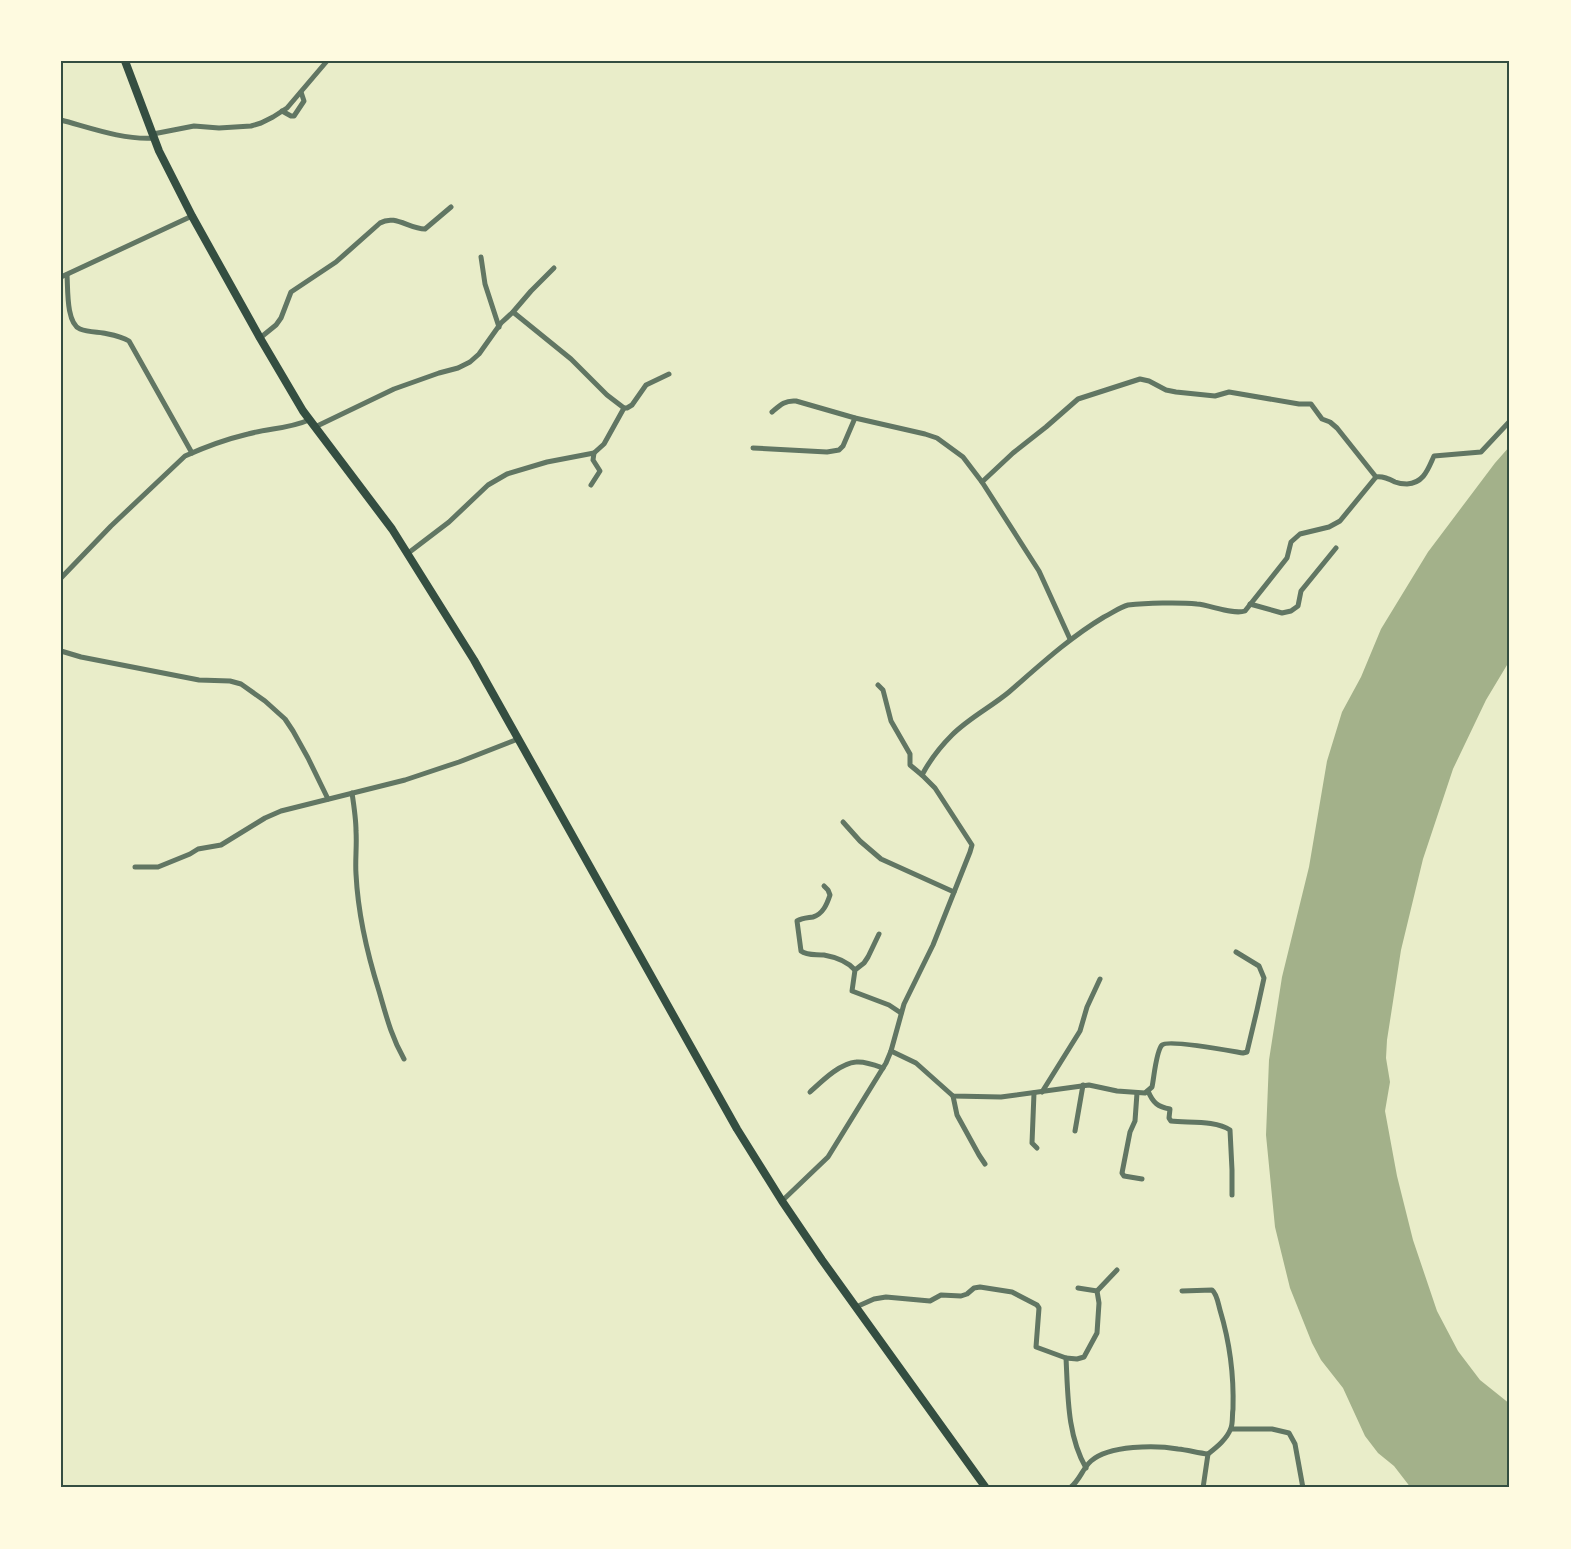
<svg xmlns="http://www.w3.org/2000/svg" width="1571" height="1549" font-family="Raleway,sans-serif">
<rect width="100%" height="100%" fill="#e9edc9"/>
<path fill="#a3b18a" d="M1510 446V660L1486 700 1453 769 1423 859 1401 950 1387 1040 1386 1058 1390 1082 1385 1111 1397 1176 1413 1240 1437 1311 1458 1351 1480 1380 1510 1404V1488H1411L1394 1466 1378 1453 1365 1436 1343 1388 1321 1360 1312 1343 1290 1288 1275 1227 1266 1135 1269 1060 1282 977 1309 867 1327 761 1342 712 1361 677 1381 629 1428 552 1495 463Z"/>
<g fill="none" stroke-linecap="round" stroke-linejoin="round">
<g stroke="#617663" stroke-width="5">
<path d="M282 111 291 116H294L304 101 301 92"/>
<path d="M61 120C91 128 123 140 154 138"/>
<path d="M153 134 194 126 219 128 251 126 261 123 273 117 287 108 327 61"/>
<path d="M481 257 485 284 499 327"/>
<path d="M67 275C68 288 66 323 80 329 87 332 96 332 103 333 113 335 121 336 129 341L192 453"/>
<path d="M61 277 192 216"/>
<path d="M513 312 531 291 554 268"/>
<path d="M260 338 276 325 281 318 291 292 336 262 380 223C395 214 409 229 425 229L451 207"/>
<path d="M772 412C780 405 785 400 796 401L855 418 925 434 937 438 963 457 982 482 1039 571 1070 639"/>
<path d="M315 427 394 389 439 373 458 368 470 362 479 354 501 323 513 312 571 359 607 395 624 408H627L632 405 646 385 669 374"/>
<path d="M753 448 827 452 839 450 843 446 855 418"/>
<path d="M982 482 1013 453 1046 427 1078 399 1140 379 1149 381 1166 390 1176 392 1215 396 1229 392 1299 404H1311L1322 419 1330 422 1337 428 1376 477"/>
<path d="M591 485 600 471 593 460 594 453 604 444 624 408"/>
<path d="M407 554 449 522 488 485 507 474 547 462 594 453"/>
<path d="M61 578 111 526 185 456C205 447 227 439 248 434 270 428 288 429 309 420"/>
<path d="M1250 604 1282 613 1291 611 1298 606 1301 591 1336 548"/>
<path d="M61 651 81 657 199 680 230 681 241 684 265 701 285 719 293 731 308 758 328 799"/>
<path d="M878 685 883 690 891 721 910 754V765L922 775"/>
<path d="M352 793C354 806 356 819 356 831 357 846 355 860 356 874 358 914 367 953 379 991 386 1015 391 1036 404 1059"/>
<path d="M843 822 860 841 881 859 954 892"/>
<path d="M135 867H158L190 854 198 849 221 845 265 818 281 811 405 780 459 762 518 739"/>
<path d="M824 886 828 890 830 895C827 904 823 914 813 917 807 918 802 918 797 921L801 951C807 956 816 954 824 955 835 957 848 962 855 970"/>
<path d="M879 934 868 957 864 963 855 970 852 991 889 1005 901 1013"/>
<path d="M891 1051 916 1063 953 1096 1001 1097 1089 1085 1117 1091 1145 1093 1152 1087C1154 1078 1156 1051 1162 1045 1168 1039 1231 1051 1243 1053L1247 1052 1257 1010 1264 978 1259 966 1236 952"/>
<path d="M1148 1091C1153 1103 1158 1107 1170 1109L1169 1118 1171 1121C1188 1123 1216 1120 1230 1130L1232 1170V1195"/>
<path d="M810 1092C821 1082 840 1063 856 1062 865 1061 875 1065 883 1068"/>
<path d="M1042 1092 1080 1031 1087 1007 1100 979"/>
<path d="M1034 1093 1032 1143 1037 1148"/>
<path d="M1137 1093 1135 1121 1130 1132 1122 1173 1124 1176 1142 1179"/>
<path d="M953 1096 957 1115 979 1155 985 1164"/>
<path d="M1075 1131 1083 1085"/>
<path d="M782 1201 828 1157 886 1063 891 1051 904 1004 933 945 970 852 972 845 935 788 922 775C930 760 940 747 952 735 969 718 991 707 1009 692 1040 665 1069 638 1104 617 1112 613 1120 607 1128 605 1146 603 1179 602 1197 604 1210 605 1233 615 1245 611L1287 558 1291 542 1300 534 1329 527 1340 521 1376 477C1383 476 1389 479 1395 482 1400 484 1403 484 1407 484 1424 483 1428 469 1434 456L1481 452 1510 421"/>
<path d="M1097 1291 1117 1270"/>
<path d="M856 1307 874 1299 886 1297 930 1301 941 1295 961 1296 967 1294 974 1288 980 1287 1012 1292 1037 1305 1039 1308 1036 1347 1066 1358C1068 1395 1067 1435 1086 1468"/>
<path d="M1066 1358 1077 1359 1084 1357 1097 1333 1099 1303 1097 1291 1078 1288"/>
<path d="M1231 1429H1272L1289 1433 1295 1444 1303 1488"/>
<path d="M1070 1488C1081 1479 1082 1469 1091 1461 1109 1445 1156 1445 1178 1449 1188 1450 1198 1453 1208 1454 1217 1447 1227 1439 1231 1428 1233 1423 1232 1415 1233 1409 1234 1375 1230 1343 1220 1310 1218 1303 1217 1294 1212 1290L1182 1291"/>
<path d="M1203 1488 1208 1454"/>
</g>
<path stroke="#344e41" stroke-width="8" d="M125 61 159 151 192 216 260 338 303 411 392 529 474 660 737 1129 782 1201 822 1260 986 1488"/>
</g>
<rect width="1571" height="1549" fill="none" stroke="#fefae0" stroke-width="125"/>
<rect x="62" y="62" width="1446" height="1424" fill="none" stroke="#344e41" stroke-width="2"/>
</svg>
